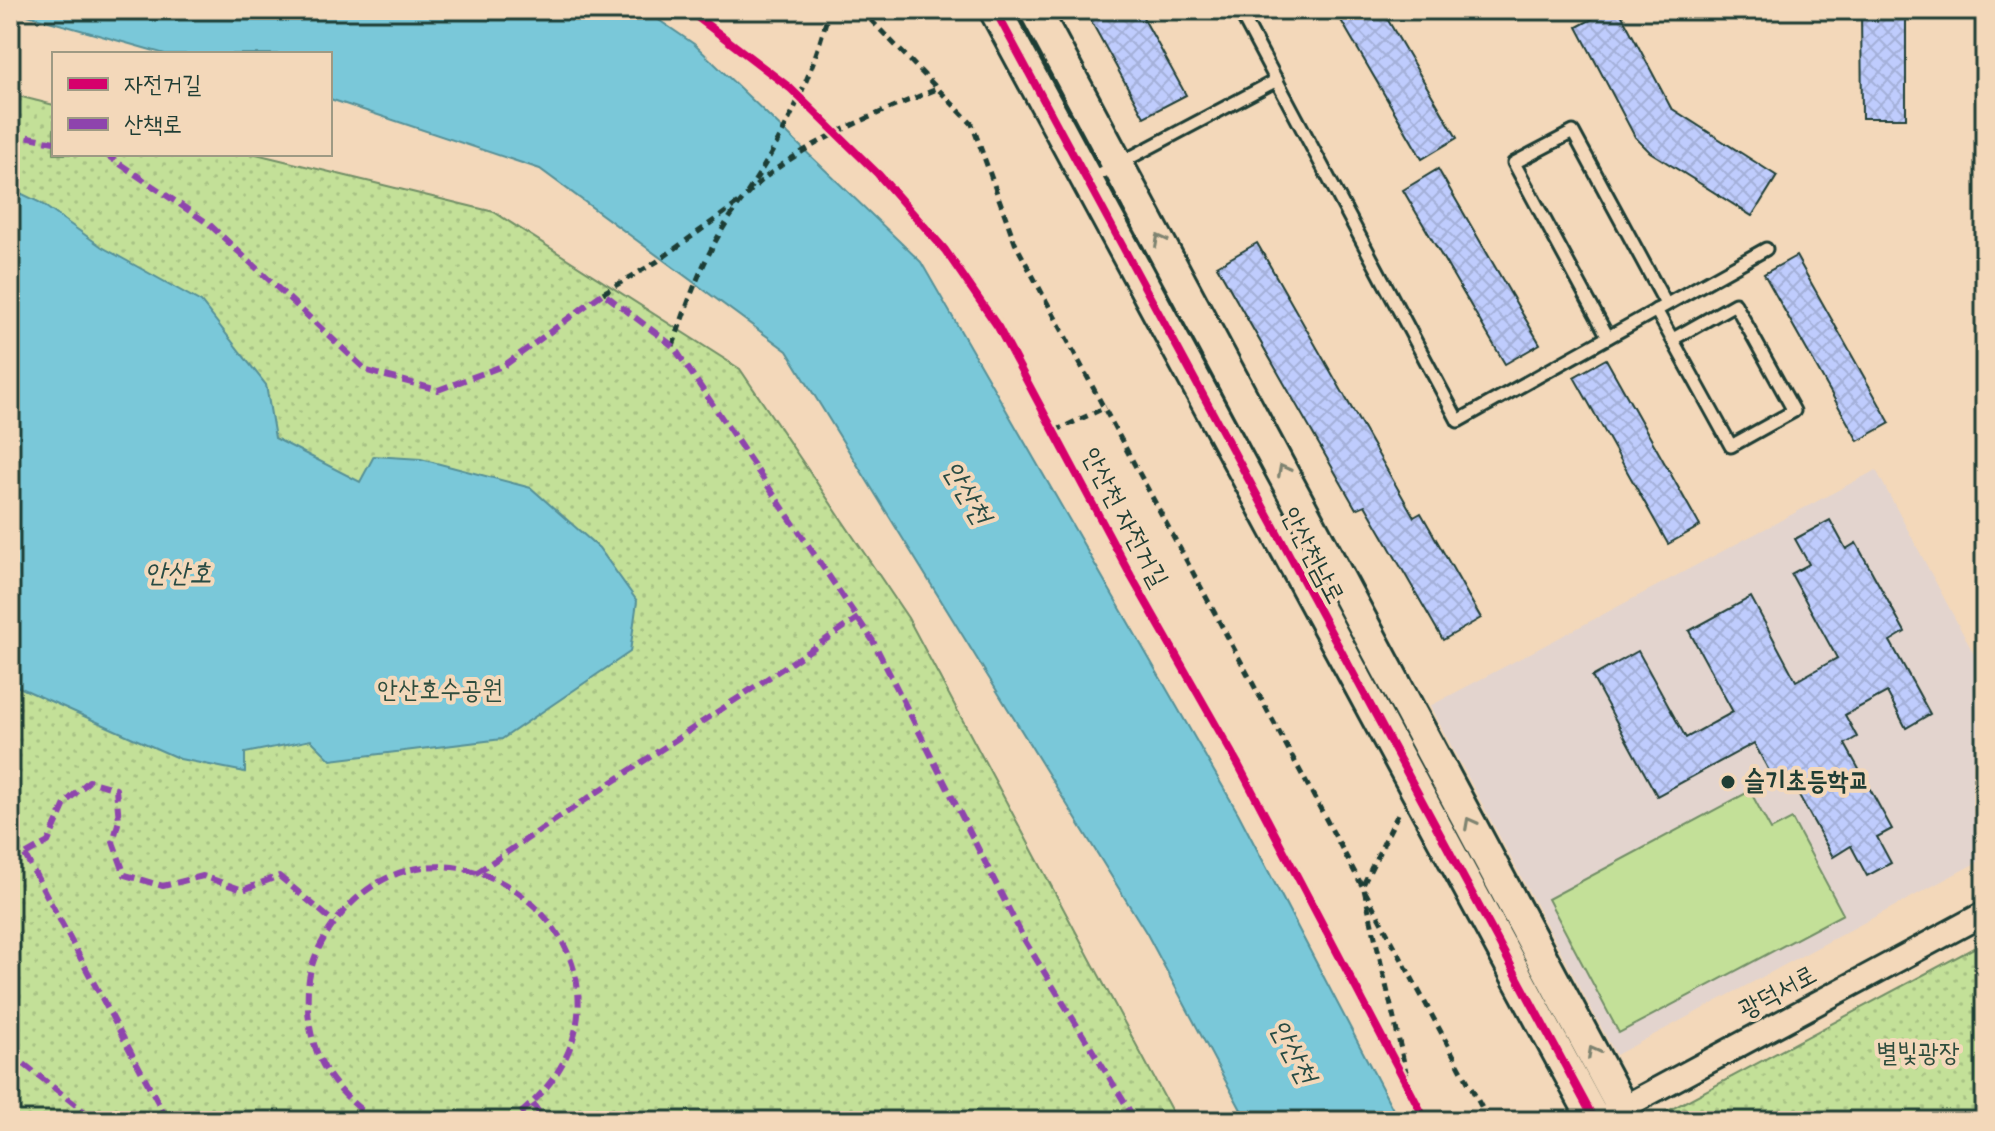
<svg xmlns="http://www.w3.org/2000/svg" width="1995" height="1131" font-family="Mynerve,'Poor Story',sans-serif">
<defs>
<pattern id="park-dots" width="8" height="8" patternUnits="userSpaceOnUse" patternTransform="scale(2)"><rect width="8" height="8" fill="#c3e098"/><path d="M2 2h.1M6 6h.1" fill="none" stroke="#a7c184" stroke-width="1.8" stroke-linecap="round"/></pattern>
<pattern id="building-cross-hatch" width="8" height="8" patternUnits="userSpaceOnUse" patternTransform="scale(2)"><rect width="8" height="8" fill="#bfccfd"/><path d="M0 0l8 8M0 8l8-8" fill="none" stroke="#a4b0d9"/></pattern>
</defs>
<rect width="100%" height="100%" fill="#f3d8ba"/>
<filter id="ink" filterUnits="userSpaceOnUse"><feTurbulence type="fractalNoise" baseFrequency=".0125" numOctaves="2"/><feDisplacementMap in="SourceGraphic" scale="16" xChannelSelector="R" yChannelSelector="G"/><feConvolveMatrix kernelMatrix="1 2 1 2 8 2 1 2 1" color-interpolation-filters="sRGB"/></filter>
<g filter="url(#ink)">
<path fill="#e3d4ce" d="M1876 470 1985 675V858L1616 1055 1430 706Z"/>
<path fill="#c3e098" stroke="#718e66" stroke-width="2" d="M1750 791 1771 830 1792 819 1843 914 1619 1033 1548 899Z"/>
<g fill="url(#park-dots)" stroke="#718e66" stroke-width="2">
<path d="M10 94 54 105V154H256L494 212 740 369 908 618 1177 1121H10Z"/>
<path d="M1985 942V1121H1652L1651 1120Z"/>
</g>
<g fill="#7ac8d9" stroke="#569097" stroke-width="2">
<path d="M10 10H644L694 44 921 262 1238 813 1399 1121H1247L1147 934 787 351 540 169 330 99V54H165Z"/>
<path d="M10 188 39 202 102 247 201 302 266 385 275 438 360 482 374 456 421 459 531 488 599 548 637 601 630 652 502 739 331 760 311 740 245 753V772L180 759 10 683Z"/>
</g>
<g fill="url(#building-cross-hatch)" stroke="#1f3d34" stroke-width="2">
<path d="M1085 10H1139L1186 95 1144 117Z"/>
<path d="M1335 10H1382L1457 138 1422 159Z"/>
<path d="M1609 10H1619L1671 108 1777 176 1752 216 1650 152 1635 137 1577 27Z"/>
<path d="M1861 10H1906V118H1862Z"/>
<path d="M1438 169 1540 344 1505 364 1403 190Z"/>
<path d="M1257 243 1414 517 1421 513 1481 618 1443 640 1365 505 1356 509 1217 266Z"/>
<path d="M1796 256 1890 423 1858 441 1764 274Z"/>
<path d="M1606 359 1700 526 1668 544 1574 377Z"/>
<path d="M1830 520 1846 549 1856 543 1905 632 1890 641 1930 714 1906 728 1887 692 1845 715 1857 737 1845 744 1892 829 1877 837 1891 863 1867 876 1851 846 1833 857 1788 775 1775 782 1754 743 1657 796 1592 677 1638 651 1686 738 1733 712 1689 631 1751 597 1796 681 1837 658 1791 574 1809 564 1795 539Z"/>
</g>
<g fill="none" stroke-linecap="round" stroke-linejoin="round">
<g stroke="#1f3d34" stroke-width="17">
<g id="lane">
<path d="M1239 10 1458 421 1766 249"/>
<path d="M1984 10 1985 13"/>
<path d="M1090 179 1277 80"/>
<path d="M1656 310 1731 446 1794 411 1735 304 1673 339"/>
<path d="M1608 337 1514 163 1573 132 1666 304"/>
</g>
</g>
<g stroke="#1f3d34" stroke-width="28">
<path id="street" d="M1609 1115 1985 913"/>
</g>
<g stroke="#1f3d34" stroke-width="36">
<g id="secondary">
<path d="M995 10 1595 1121"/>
<path d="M1035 10 1629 1121"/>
</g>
</g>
<g stroke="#1f3d34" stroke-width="5" stroke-dasharray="8 6" stroke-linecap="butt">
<path d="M861 10 972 124 1015 243 1489 1121"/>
<path d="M689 11 690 10"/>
<path d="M747 193C785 135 812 77 829 10"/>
<path d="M603 293 658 261 738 203"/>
<path d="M673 346C690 294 708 245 741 202 782 150 878 113 937 89"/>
<path d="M1055 431 1106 407"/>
<path d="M1398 814 1363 885 1411 1093"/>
</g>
<use href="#lane" stroke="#f3d8ba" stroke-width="11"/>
<use href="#street" stroke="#f3d8ba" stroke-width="22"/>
<use href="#secondary" stroke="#f3d8ba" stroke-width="30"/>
<g stroke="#8e44ad" stroke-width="6" stroke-dasharray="12 6" stroke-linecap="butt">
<path d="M10 133 54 142"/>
<path d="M105 154 209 224 367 371 438 390 505 365 603 293 673 346 873 641 1025 941 1136 1121"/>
<path d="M10 848 25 855 48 842 66 802 89 781 116 789 119 820 113 842 125 875 163 886 203 876 243 890 279 876 334 922"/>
<path d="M25 855 168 1121"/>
<path d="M476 873 858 618"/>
<path d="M10 1053 96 1121"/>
<path d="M533 1104 545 1121"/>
<path d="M376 1121C327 1086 305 1049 308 988 310 957 326 931 347 908 468 777 691 983 511 1121"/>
</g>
<g stroke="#f3d8ba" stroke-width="13">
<g id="cycleway">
<path d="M688 10 790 88 878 174 945 250 998 327 1131 576 1238 764 1426 1121"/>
<path d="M995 10 1595 1121"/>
</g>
</g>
<use href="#cycleway" stroke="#d6006c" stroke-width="8"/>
</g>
<defs><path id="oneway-chevron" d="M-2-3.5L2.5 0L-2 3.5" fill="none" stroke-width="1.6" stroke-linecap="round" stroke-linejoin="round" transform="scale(2)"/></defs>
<g stroke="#7e8370">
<use href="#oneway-chevron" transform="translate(1160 240) rotate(-118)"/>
<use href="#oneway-chevron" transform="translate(1283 470) rotate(-118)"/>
<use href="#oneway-chevron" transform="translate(1470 823) rotate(-118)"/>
<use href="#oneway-chevron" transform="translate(1593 1052) rotate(-118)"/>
</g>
</g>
<circle fill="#1f3d34" stroke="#f3d8ba" stroke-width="3" cx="1728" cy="782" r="8"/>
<g text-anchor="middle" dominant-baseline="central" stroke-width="8" stroke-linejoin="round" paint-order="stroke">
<g font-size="26" fill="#1f3d34" stroke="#f3d8ba">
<text transform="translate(1124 518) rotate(62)">안산천 자전거길</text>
<text transform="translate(1312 556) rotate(62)">안산천남로</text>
<text transform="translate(1778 993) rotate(-28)">광덕서로</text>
</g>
<g font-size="26" fill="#2f4d3e" stroke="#f3d8ba">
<text x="440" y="691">안산호수공원</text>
<text x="1918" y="1054">별빛광장</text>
</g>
<g font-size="26" font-weight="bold" fill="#1f3d34" stroke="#f3d8ba" text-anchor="start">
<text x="1744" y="782">슬기초등학교</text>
</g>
<g font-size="28" font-style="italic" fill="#284b44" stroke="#f3d8ba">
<text transform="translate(966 493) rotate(59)">안산천</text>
<text x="178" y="574">안산호</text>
<text transform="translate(1292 1052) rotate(62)">안산천</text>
</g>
</g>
<rect width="1995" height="1131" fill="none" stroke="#f3d8ba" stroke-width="40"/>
<rect x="20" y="20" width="1955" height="1091" fill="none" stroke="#1f3d34" stroke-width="3" filter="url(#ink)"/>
<rect x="52" y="52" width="280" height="104" fill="#f3d8ba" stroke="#9e9a84" stroke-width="2"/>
<rect x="68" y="78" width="40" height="12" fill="#d6006c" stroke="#9e9a84" stroke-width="2"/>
<text x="124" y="92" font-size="24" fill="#1f3d34">자전거길</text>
<rect x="68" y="118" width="40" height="12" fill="#8e44ad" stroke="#9e9a84" stroke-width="2"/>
<text x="124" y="132" font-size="24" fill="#1f3d34">산책로</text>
</svg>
